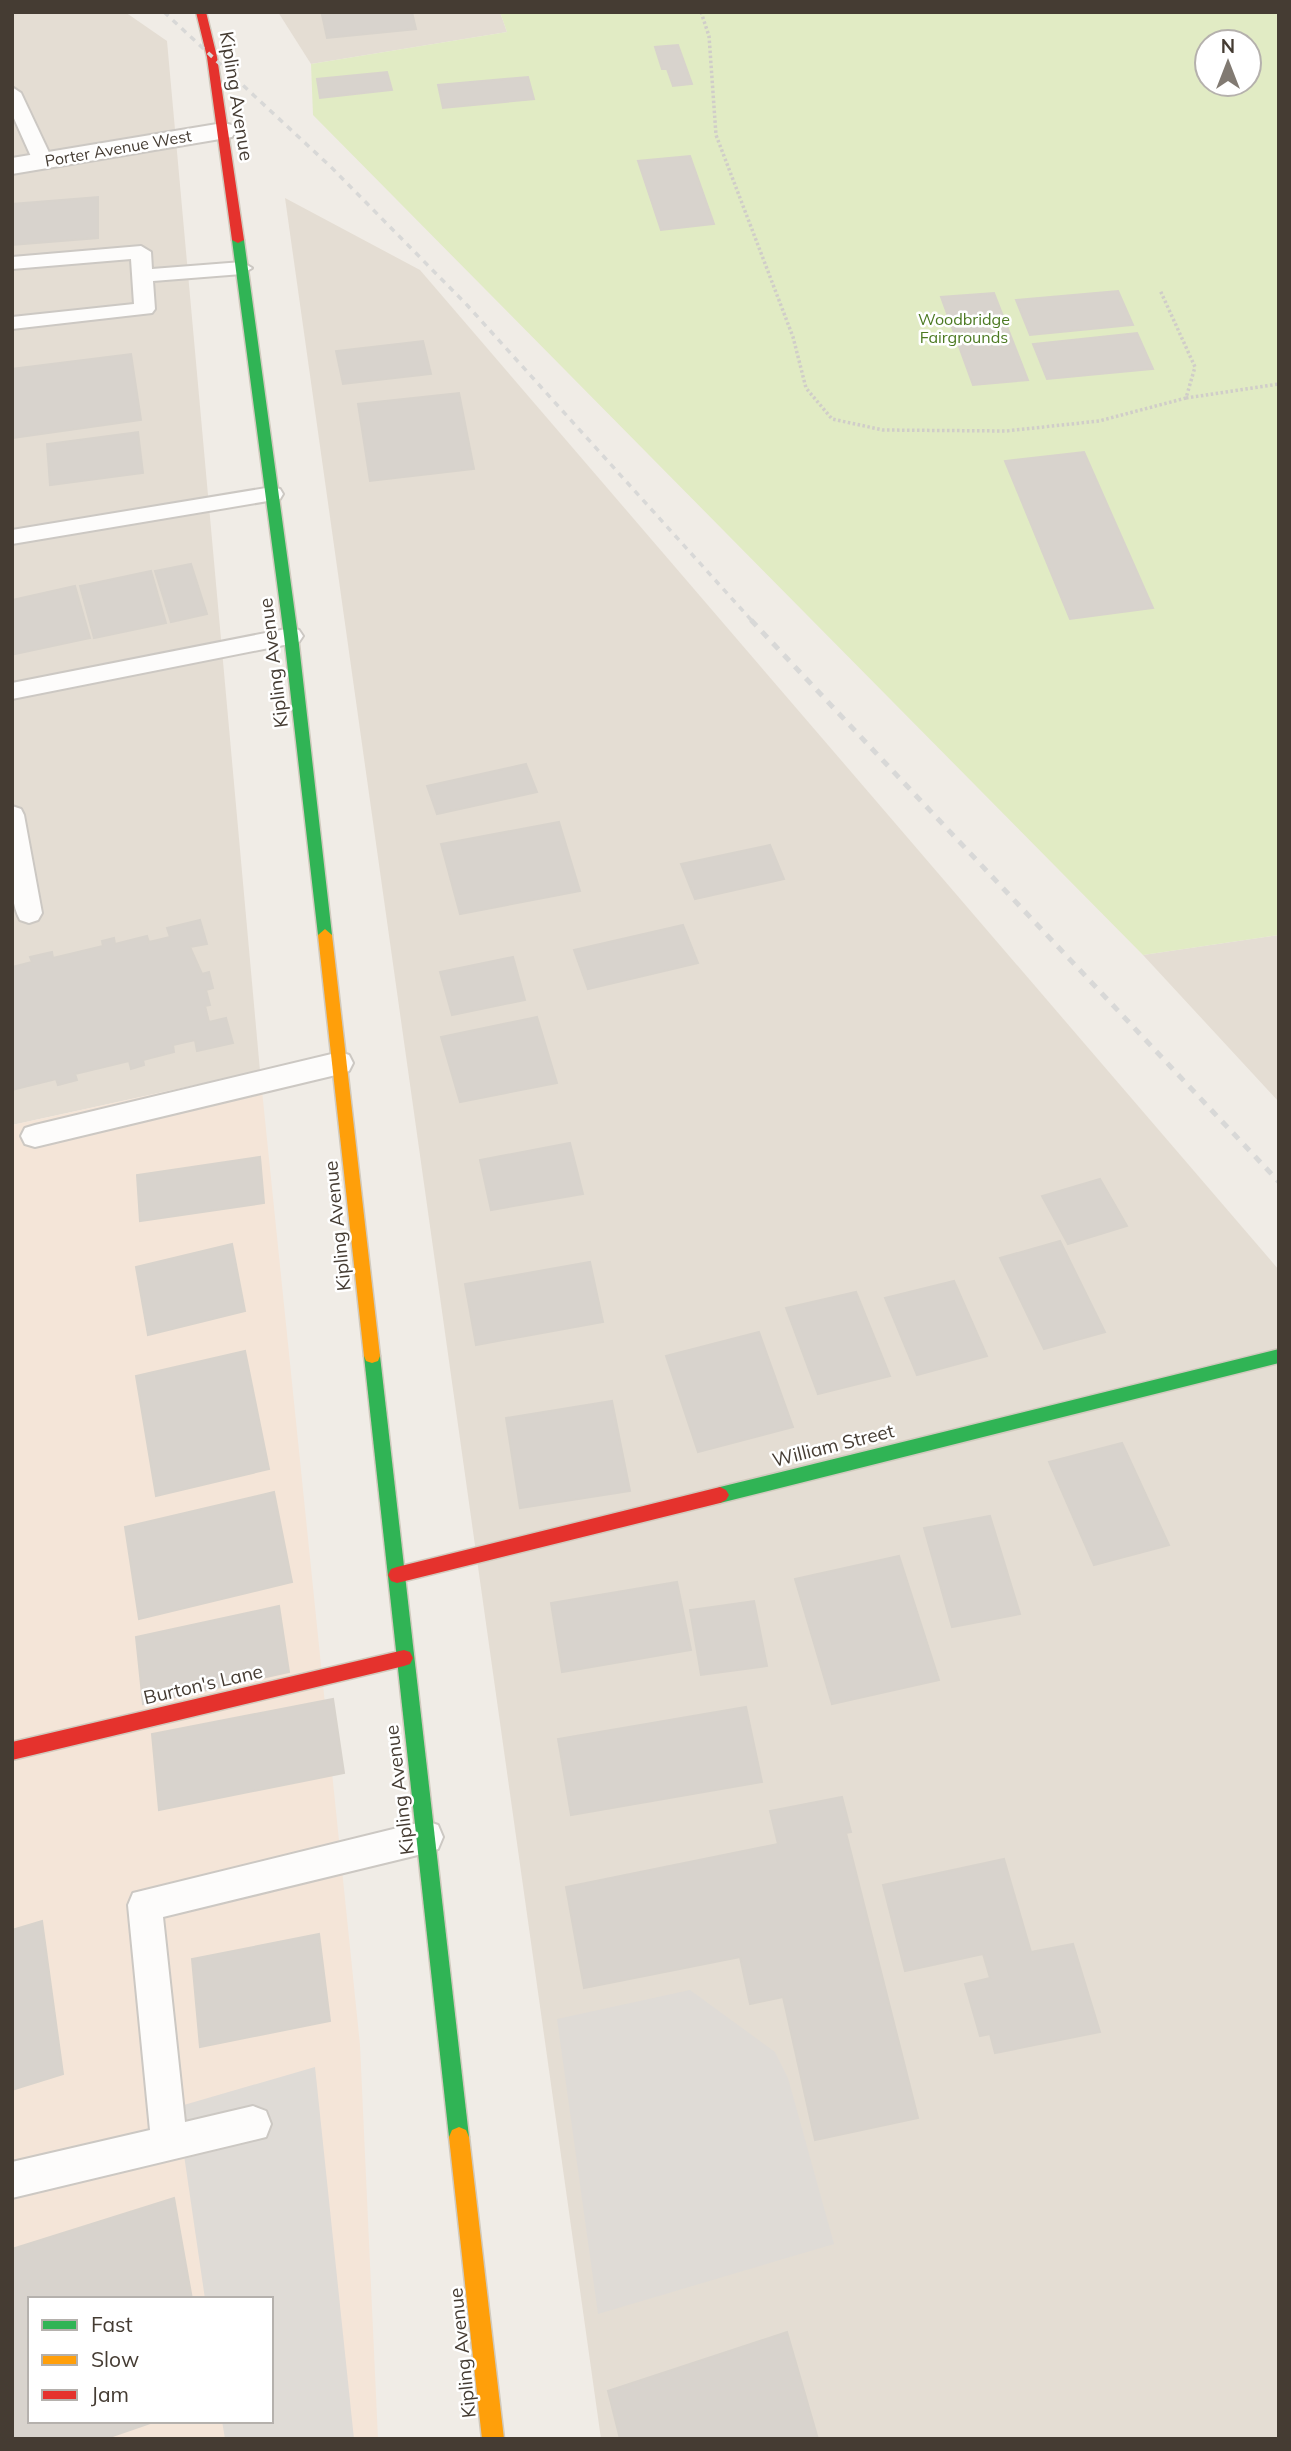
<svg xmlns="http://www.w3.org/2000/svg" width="1291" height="2451" font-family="Mulish,sans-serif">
<rect width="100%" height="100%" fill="#f0ece6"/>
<g fill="#e4ddd3">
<path d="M12 12H125L167 41 260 1071 12 1125Z"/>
<path d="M278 12H500L507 32 311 64Z"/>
<path d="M285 198 420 270 1279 1270V2439H601Z"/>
<path d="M1279 935V1102L1143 955Z"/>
</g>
<path fill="#f4e5d8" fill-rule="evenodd" d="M260 1071 360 2045 378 2439H12V1125ZM30 2299H271V2421H30Z"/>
<path fill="#e1ebc4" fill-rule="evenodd" d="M500 12H1279V935L1143 955 313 115 311 64 507 32ZM1207 42H1249V84H1207Z"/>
<g fill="#dfdbd6">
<path d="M690 1990 775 2052 788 2078 834 2244 598 2314 557 2019Z"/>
<path d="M315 2067 354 2439H225L222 2421H271V2299H205L177 2107Z"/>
</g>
<g fill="#d8d3cd" stroke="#d8d3cc" stroke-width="2">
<path d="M351 12H412L416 29 327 38 322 15Z"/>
<path d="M678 45 692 84 673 86 667 69H662L655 47Z"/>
<path d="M387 72 392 90 320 98 317 79Z"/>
<path d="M528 77 534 99 443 108 438 85Z"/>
<path d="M690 156 714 224 661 230 638 161Z"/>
<path d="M98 197V238L12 245V204Z"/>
<path d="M1118 291 1133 325 1030 335 1016 300Z"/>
<path d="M994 293 1028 380 973 385 941 297Z"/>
<path d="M1137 333 1153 369 1047 379 1033 344Z"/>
<path d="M423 341 431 374 343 384 336 351Z"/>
<path d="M131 354 141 420 12 438V369Z"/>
<path d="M459 393 474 469 370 481 358 404Z"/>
<path d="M138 432 143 473 50 485 47 444Z"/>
<path d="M1084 452 1153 608 1070 619 1005 461Z"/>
<path d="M191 564 207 614 171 622 155 571Z"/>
<path d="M151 571 166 623 94 638 80 586Z"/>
<path d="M75 586 90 638 15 654 12 600Z"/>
<path d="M526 764 537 792 437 814 427 786Z"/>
<path d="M559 822 580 891 460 914 441 844Z"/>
<path d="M770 845 784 879 695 899 681 864Z"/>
<path d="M200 920 207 944 190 947 202 974 209 972 213 988 206 990 210 1005 205 1006 209 1022 226 1018 233 1043 197 1051 195 1040 173 1045 174 1052 143 1060 144 1065 131 1069 129 1061 75 1074 77 1080 58 1085 56 1079 12 1090V967L32 962 30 957 52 952 53 958 103 946 102 941 114 938 115 944 147 936 149 942 170 937 167 928Z"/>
<path d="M683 925 698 963 588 989 574 950Z"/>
<path d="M513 957 525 1000 452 1015 440 972Z"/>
<path d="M537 1017 557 1083 460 1102 441 1037Z"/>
<path d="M570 1143 583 1194 491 1210 480 1160Z"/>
<path d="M260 1157 264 1203 140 1221 137 1175Z"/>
<path d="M1100 1179 1127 1226 1068 1244 1042 1196Z"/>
<path d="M1060 1241 1105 1332 1044 1349 1000 1258Z"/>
<path d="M232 1244 245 1311 148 1335 136 1267Z"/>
<path d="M590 1262 603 1322 476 1345 465 1284Z"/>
<path d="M954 1281 987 1356 917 1375 885 1298Z"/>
<path d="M856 1292 890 1376 818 1394 786 1308Z"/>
<path d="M759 1332 793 1427 698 1452 666 1356Z"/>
<path d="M245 1351 269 1469 156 1496 136 1376Z"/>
<path d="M612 1401 630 1491 520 1508 506 1418Z"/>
<path d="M1122 1443 1169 1545 1094 1565 1049 1462Z"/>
<path d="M274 1492 292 1582 139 1619 125 1527Z"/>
<path d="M990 1516 1020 1614 952 1627 924 1528Z"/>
<path d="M899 1556 939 1680 832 1704 795 1579Z"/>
<path d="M677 1582 691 1650 562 1672 551 1603Z"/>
<path d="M754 1601 767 1666 701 1675 690 1610Z"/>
<path d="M279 1606 289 1672 143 1704 136 1637Z"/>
<path d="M333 1699 344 1773 159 1810 152 1734Z"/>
<path d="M746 1707 762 1782 571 1815 558 1739Z"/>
<path d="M842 1797 851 1832 846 1833 918 2118 815 2140 783 1997 750 2004 740 1957 584 1988 566 1887 778 1844 770 1811Z"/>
<path d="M1004 1859 1031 1952 1073 1944 1100 2032 995 2053 990 2034 980 2036 965 1984 990 1978 983 1954 905 1971 883 1885Z"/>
<path d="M42 1921 63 2074 12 2090V1930Z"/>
<path d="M319 1934 330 2021 200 2047 192 1959Z"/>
<path d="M174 2198 192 2299H30V2421H156L104 2439H12V2249Z"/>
<path d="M787 2332 818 2439H620L608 2391Z"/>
</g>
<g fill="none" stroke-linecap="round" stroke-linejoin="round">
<g stroke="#ccc8c3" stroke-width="4">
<g id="lane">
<path d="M12 87 21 93 53 161 50 165H36L33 161 12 114Z"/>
<path d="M141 246 151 252 152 269 242 262 252 268 242 274 153 281 155 309 152 313 12 329V317L134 304 131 259 12 269V257Z"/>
<path d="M272 487 280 489 283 494 280 499 12 544V530Z"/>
<path d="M291 628 299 630 303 636 299 642 12 699V683Z"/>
<path d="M12 806 21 809 24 815 42 913 38 920 29 923 20 920C5 892 12 838 12 806Z"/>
<path d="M340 1052 349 1055 353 1063 349 1071 340 1074 35 1147 25 1144 21 1136 25 1128 35 1125Z"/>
<path d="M426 1821 438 1825 443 1837 438 1849 426 1853 163 1917 185 2122 253 2106 266 2111 271 2124 266 2137 12 2198V2162L150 2130 128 1905 133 1893Z"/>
</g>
</g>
<g stroke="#ccc8c3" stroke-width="4">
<path id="street" d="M223 123 232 125 236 131 232 137 12 174V158Z"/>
</g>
<g stroke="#d1cabe" stroke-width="3">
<g id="fast">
<path d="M238 237 244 240 298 636 332 935 325 941 318 935 284 636 232 240Z"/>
<path d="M372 1349 378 1351 380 1356 469 2137 466 2144 459 2147 452 2144 449 2137 364 1356 366 1351Z"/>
<path d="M1279 1349V1363L720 1503 714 1500 711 1495 714 1490 720 1487Z"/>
</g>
</g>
<g stroke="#d1cabe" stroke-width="3">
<g id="slow">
<path d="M325 929 332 935 380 1356 378 1361 372 1363 366 1361 364 1356 318 935Z"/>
<path d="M459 2127 466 2130 469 2137 504 2439H482L449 2137 452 2130Z"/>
</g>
</g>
<g stroke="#d1cabe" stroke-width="3">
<g id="jam">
<path d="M196 12H206L217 57 244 240 238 243 232 240 207 57Z"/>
<path d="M720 1487 726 1490 729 1495 726 1500 720 1503 397 1583 391 1581 388 1575 391 1569 397 1567Z"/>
<path d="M404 1650 410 1652 413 1658 410 1664 404 1666 12 1760V1742Z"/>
</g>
</g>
<g stroke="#d0cdc9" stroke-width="3.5" stroke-dasharray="2.5 2.5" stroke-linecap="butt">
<path d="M701 12 709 36 716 135 793 337 806 388 832 419 883 430 1006 431 1099 421 1186 398 1195 367 1160 290"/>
<path d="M1186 398 1279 384"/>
</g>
<use href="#lane" fill="#fdfcfb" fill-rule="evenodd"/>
<use href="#street" fill="#fdfcfb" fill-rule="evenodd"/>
<use href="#fast" fill="#30b455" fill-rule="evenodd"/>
<use href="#slow" fill="#ff9f0a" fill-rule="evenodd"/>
<use href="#jam" fill="#e5322d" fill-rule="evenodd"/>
<path stroke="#d8d8d7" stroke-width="3.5" stroke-dasharray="6 6" stroke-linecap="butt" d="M164 12 331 167 467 305 753 622"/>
<path stroke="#d8d8d7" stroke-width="5" stroke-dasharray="8 8" stroke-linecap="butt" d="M751 620 1279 1182"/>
</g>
<g text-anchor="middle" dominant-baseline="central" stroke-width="5" stroke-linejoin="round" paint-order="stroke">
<g font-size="16" fill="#453c33" stroke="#fff">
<text transform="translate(118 148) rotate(-10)">Porter Avenue West</text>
</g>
<g font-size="16" fill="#4d7a23" stroke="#fff">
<text x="964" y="319">Woodbridge<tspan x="964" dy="18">Fairgrounds</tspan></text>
</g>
<g font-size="19" fill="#453c33" stroke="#fff">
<text transform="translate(237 96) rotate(81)">Kipling Avenue</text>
<text transform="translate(273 663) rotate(-97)">Kipling Avenue</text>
<text transform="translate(337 1226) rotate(-96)">Kipling Avenue</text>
<text transform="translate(833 1445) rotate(-14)">William Street</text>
<text transform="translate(203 1684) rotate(-13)">Burton's Lane</text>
<text transform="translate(399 1790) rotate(-97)">Kipling Avenue</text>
<text transform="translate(462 2353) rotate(-96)">Kipling Avenue</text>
</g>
</g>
<rect width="1291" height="2451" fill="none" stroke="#453c33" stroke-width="28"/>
<rect x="28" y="2297" width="245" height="126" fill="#ffffff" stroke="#b5b1ad" stroke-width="2"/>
<rect x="42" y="2320" width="35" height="10" fill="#30b455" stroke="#b5b1ad" stroke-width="2"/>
<text x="91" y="2332" font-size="21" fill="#453c33">Fast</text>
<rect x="42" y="2355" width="35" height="10" fill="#ff9f0a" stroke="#b5b1ad" stroke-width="2"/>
<text x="91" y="2367" font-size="21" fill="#453c33">Slow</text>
<rect x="42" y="2390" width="35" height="10" fill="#e5322d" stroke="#b5b1ad" stroke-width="2"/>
<text x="91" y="2402" font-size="21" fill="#453c33">Jam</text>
<g transform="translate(1228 63)"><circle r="33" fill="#ffffff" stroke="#b5b1ad" stroke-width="2"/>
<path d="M0-5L12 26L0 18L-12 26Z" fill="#817a72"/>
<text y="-10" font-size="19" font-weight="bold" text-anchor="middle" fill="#453c33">N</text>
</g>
</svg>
